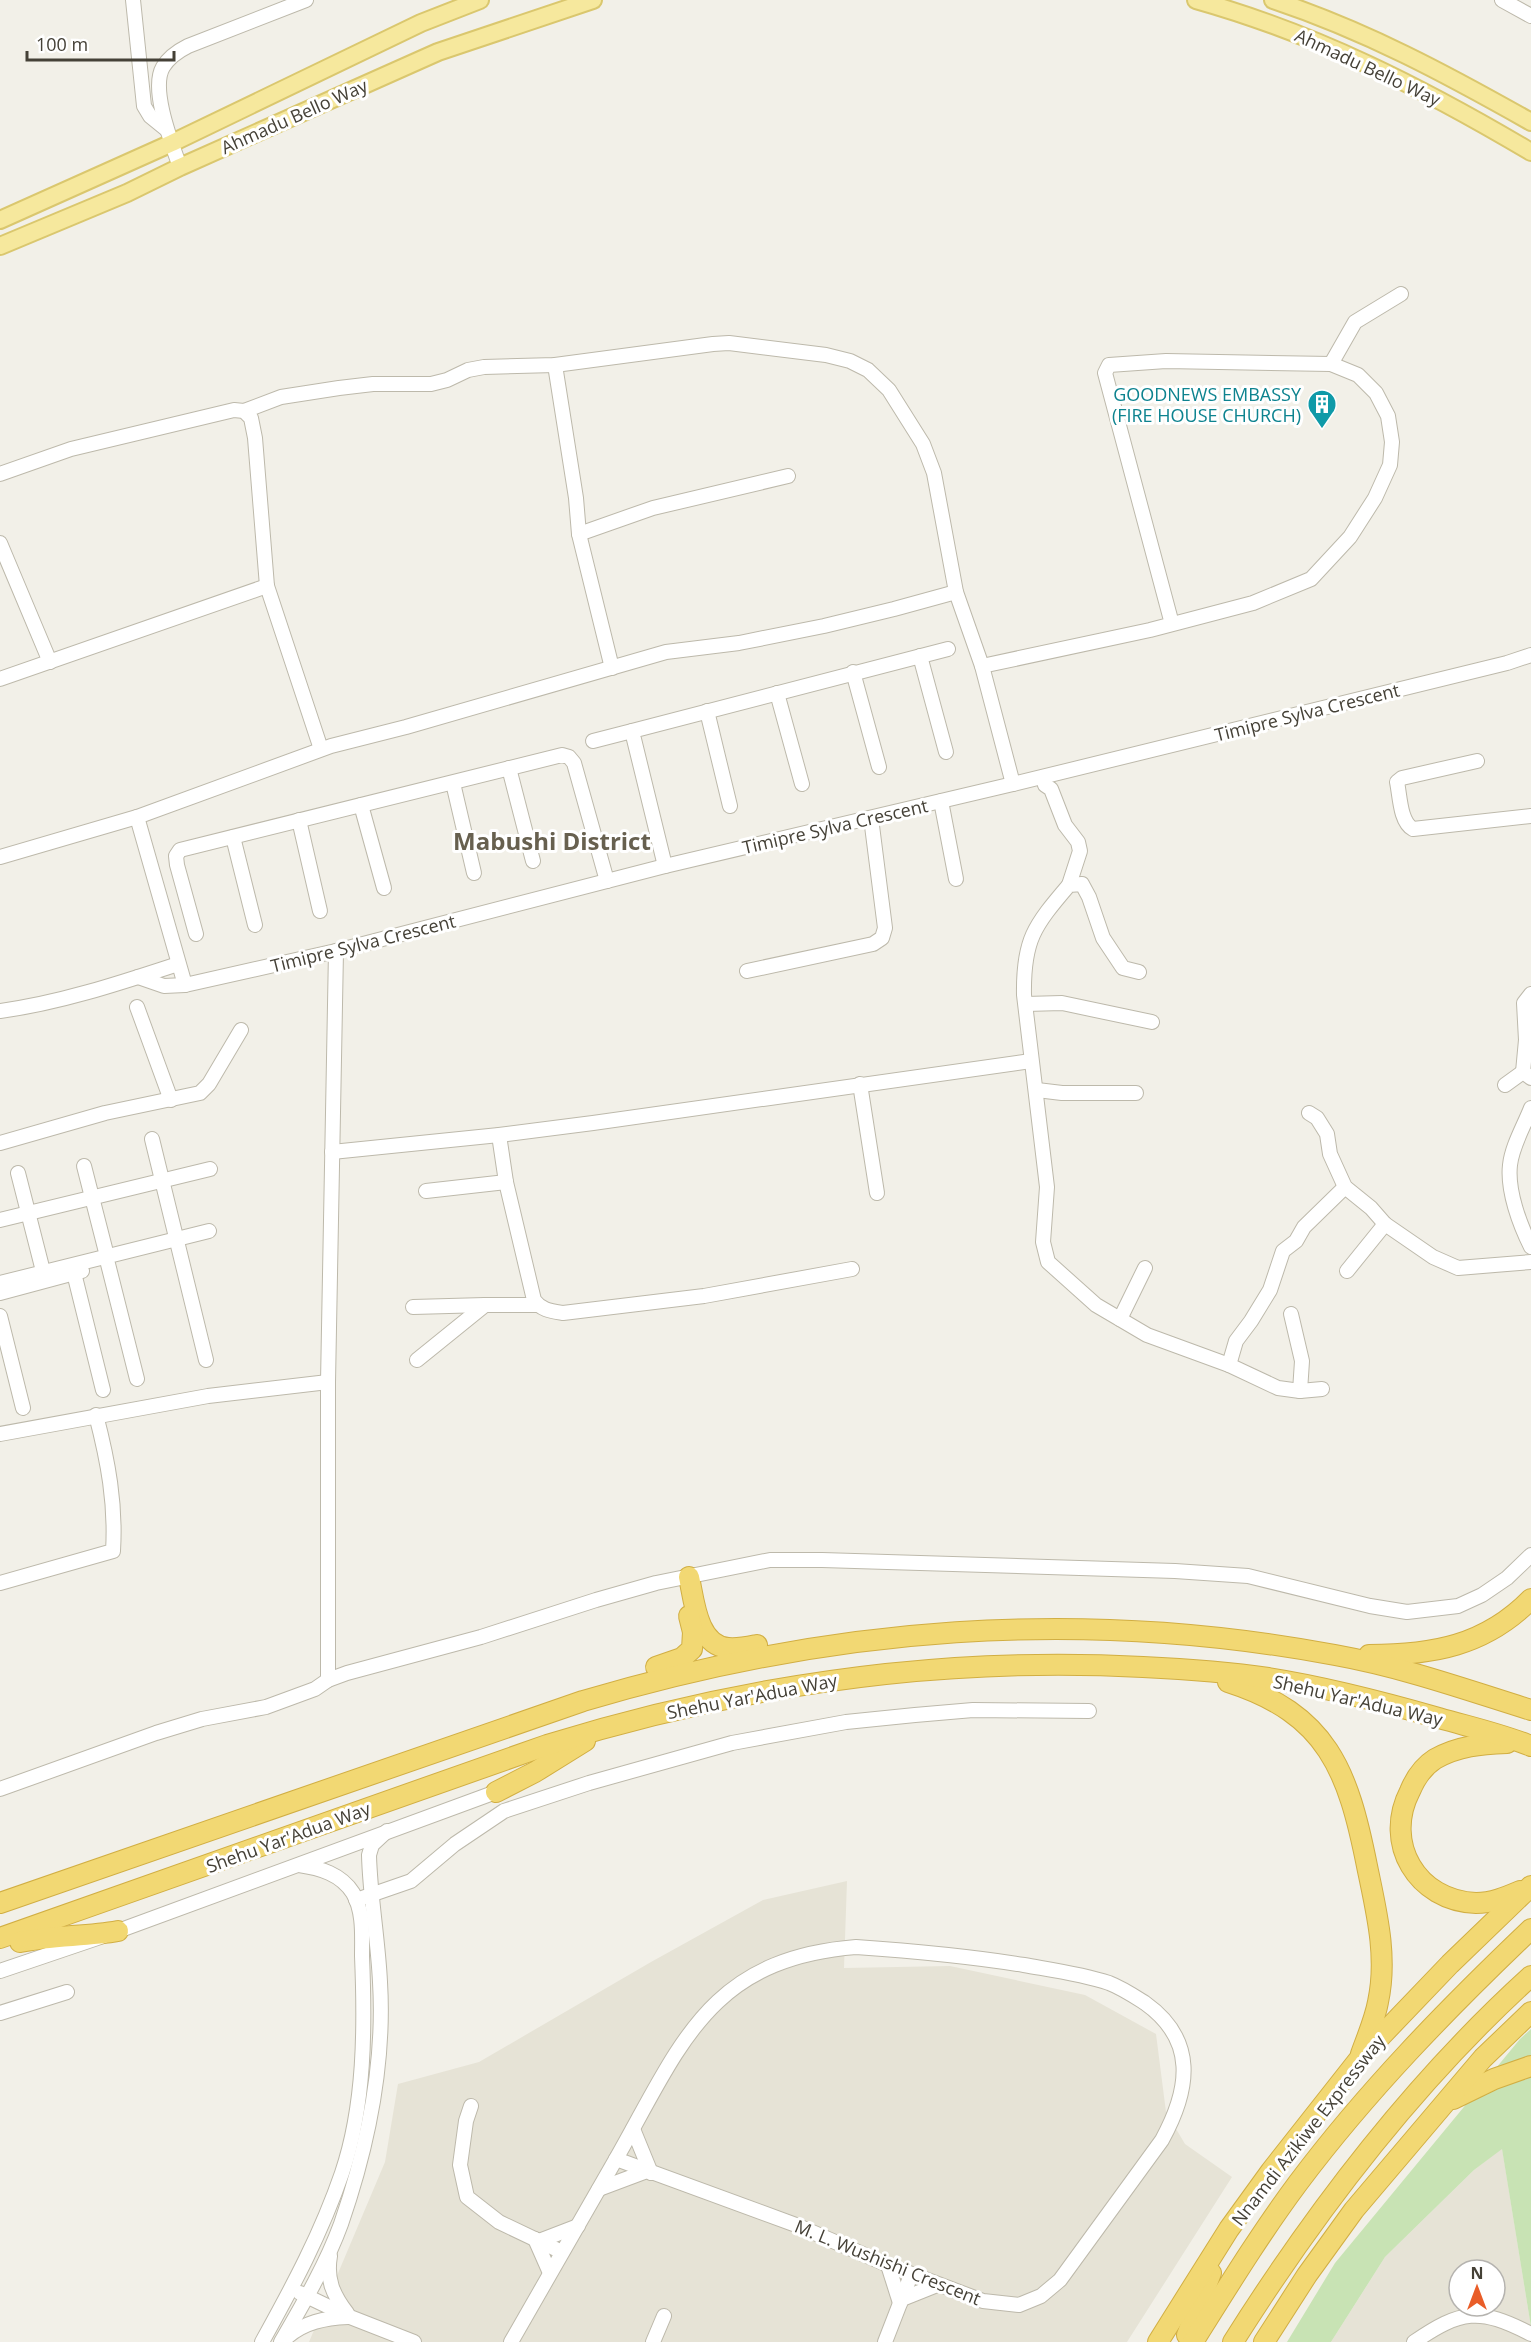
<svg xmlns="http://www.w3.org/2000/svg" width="1531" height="2342" font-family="'Open Sans',sans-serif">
<rect width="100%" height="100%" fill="#f2f0e8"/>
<g fill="#e6e3d6" fill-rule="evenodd">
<path d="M847 1881 844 1968 950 1966 1085 1995 1156 2034 1166 2112 1185 2144 1232 2177 1127 2342H309L385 2162 398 2084 479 2062 651 1962 763 1900Z"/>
<path d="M1502 2148 1531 2327V2342H1331L1385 2257 1474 2170ZM1459 2270H1495V2306H1459Z"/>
</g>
<path fill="#c8e3b4" d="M1531 2029V2327L1502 2149 1474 2170 1385 2257 1331 2342H1287L1335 2263 1520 2039Z"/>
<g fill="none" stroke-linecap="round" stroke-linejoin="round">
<g stroke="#bdb9ab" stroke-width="16">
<g id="minor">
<path d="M133 0 144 106 150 116 166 129"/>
<path d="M1502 0 1531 16"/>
<path d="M180 167C172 144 150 89 163 67 169 57 178 51 188 46L306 0"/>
<path d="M1331 364 1355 322 1401 294"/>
<path d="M555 365 576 498 579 534 612 668"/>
<path d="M244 411 281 397 339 388 373 384H431L447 380 468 370 484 367 555 365 713 344 729 343 826 355 850 361 868 370 889 390 923 444 934 473 956 592 982 666 1013 784"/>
<path d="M0 474 71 449 234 410 244 411 251 418 255 438 267 586 321 749"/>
<path d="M579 534 653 508 788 476"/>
<path d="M0 543 50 662"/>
<path d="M920 656 946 752"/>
<path d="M982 666 1150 630 1253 603 1311 579 1350 537 1375 498 1390 465 1392 442 1388 416 1376 393 1358 375 1331 364 1166 361 1109 365 1105 373 1172 624"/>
<path d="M853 672 879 767"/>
<path d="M0 679 267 586"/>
<path d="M777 693 802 784"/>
<path d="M707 711 730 806"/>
<path d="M593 741 632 731"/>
<path d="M1477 761 1402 778 1397 782C1400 796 1400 822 1413 829L1531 816"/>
<path d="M509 768 533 861"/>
<path d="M1043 777 1045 785 1051 789 1065 825 1078 842 1080 851 1069 885"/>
<path d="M453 783 474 873"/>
<path d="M941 801 956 879"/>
<path d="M361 805 384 888"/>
<path d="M137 817 185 985"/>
<path d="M299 820 320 911"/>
<path d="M233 837 255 925"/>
<path d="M0 857 137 817 331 746 406 727 666 652 739 643 824 626 894 609 956 592"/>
<path d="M665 866 632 731 948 649"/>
<path d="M196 934 177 865 176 856 180 850 562 755 569 757 574 763 607 881"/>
<path d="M747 971 873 944 882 938 885 928 871 818"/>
<path d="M1139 972 1123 968 1103 938 1089 897 1082 884 1069 885C1034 926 1023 940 1024 995L1047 1187 1043 1242 1048 1262 1096 1305 1147 1335 1229 1365 1236 1341 1251 1321 1270 1290 1283 1251 1296 1241 1304 1227 1345 1187"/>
<path d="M138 977 164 986 185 985 336 951 665 866 1013 784 1507 663 1531 655"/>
<path d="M1026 1004 1062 1003 1152 1022"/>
<path d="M137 1007 171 1100"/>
<path d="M0 1011C60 1003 120 983 178 964"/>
<path d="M1523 1072 1526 1040 1524 1003 1531 994"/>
<path d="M860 1084 877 1193"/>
<path d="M1505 1085 1523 1072 1531 1078"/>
<path d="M1037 1090 1062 1093H1136"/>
<path d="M1531 1108C1524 1126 1512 1146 1510 1165 1507 1191 1520 1225 1531 1247"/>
<path d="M1309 1113 1317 1118 1327 1134 1330 1154 1345 1187 1371 1208 1385 1224 1433 1257 1458 1268 1531 1262"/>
<path d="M499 1135 506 1182 534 1300C541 1310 551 1311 563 1313L704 1296 852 1269"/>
<path d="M152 1139 206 1360"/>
<path d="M0 1143 105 1113 200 1093 209 1084 241 1030"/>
<path d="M332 1152 499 1135 593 1123 1031 1061"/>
<path d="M84 1166 107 1256"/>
<path d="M18 1173 43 1271"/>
<path d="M426 1191 506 1182"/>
<path d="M0 1220 210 1169"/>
<path d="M108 1264 137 1379"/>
<path d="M1347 1271 1385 1224"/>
<path d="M74 1273 103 1390"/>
<path d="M0 1283 209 1231"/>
<path d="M0 1293 82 1271"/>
<path d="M413 1307 485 1305"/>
<path d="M1291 1314 1302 1361 1300 1391"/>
<path d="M0 1316 23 1408"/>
<path d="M1120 1319 1145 1268"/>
<path d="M417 1360 485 1305H538"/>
<path d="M1229 1365 1278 1388 1300 1391 1322 1389"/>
<path d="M0 1434 208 1396 328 1382"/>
<path d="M0 1583 113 1551C116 1504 108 1461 96 1415"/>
<path d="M328 1680V1382L336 951"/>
<path d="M0 1789 156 1733 202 1719 266 1707 315 1689 328 1680 347 1673 481 1637 596 1600 656 1583 770 1560H822L1175 1571 1248 1576 1370 1606 1407 1612 1458 1606 1482 1595 1507 1578 1531 1555"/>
<path d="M356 1900 411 1881 455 1844 504 1811 589 1783 732 1743 846 1722 915 1715 973 1710 1089 1711"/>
<path d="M856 1947C913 1951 968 1956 1024 1965 1052 1970 1082 1974 1109 1983 1122 1988 1134 1996 1145 2003 1197 2040 1190 2089 1162 2140L1060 2280 1041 2296 1019 2305 983 2301 888 2265 796 2225 616 2159C681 2045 708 1959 856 1947Z"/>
<path d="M0 1971 118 1931 496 1792"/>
<path d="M0 2013 67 1992"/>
<path d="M471 2106 466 2121 460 2165 467 2197 499 2222 562 2252"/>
<path d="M633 2129 651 2173"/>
<path d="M599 2189 647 2171"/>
<path d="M535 2239 550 2273"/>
<path d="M539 2241 578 2226"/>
<path d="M330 2256C326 2279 333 2295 347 2313"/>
<path d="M888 2265 900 2303"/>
<path d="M300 2293 350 2317 414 2342"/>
<path d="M902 2299 937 2285"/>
<path d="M286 2338C304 2322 325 2318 348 2317"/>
<path d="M262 2342C293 2286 321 2234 342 2173 365 2105 365 2027 362 1956 362 1936 364 1912 353 1893 341 1874 320 1868 299 1865"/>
<path d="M281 2342C303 2304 326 2265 341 2224 368 2146 385 2065 380 1982 378 1939 370 1897 369 1855L372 1845 387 1831"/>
<path d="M511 2342 616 2159"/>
<path d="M653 2342 664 2316"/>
<path d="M885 2342 911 2275"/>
<path d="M1414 2342C1461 2310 1479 2307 1531 2334"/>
</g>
</g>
<g stroke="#dac76e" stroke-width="20">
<g id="major">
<path d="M1196 0C1317 34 1423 88 1531 152"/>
<path d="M1273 0C1366 31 1446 74 1531 122"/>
<path d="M0 220 172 143 421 23 480 0"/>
<path d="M0 246 127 193 180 167 438 52 593 0"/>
</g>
</g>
<g stroke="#d1ae43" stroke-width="22">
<g id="highway">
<path d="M689 1577C694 1600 697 1645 728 1648 738 1649 747 1647 757 1645"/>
<path d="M1369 1655C1432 1655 1485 1646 1531 1599"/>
<path d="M656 1667 682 1658 692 1649 693 1632 689 1616"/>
<path d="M1228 1682C1328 1714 1348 1771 1367 1866 1376 1910 1388 1956 1378 2002 1375 2019 1367 2037 1361 2054"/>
<path d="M1507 1743C1481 1744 1458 1746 1435 1759 1424 1766 1415 1779 1410 1791 1383 1843 1417 1901 1476 1903 1492 1903 1506 1897 1520 1891"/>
<path d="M496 1792 535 1772 585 1741"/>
<path d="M0 1903 583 1701C831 1627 1079 1607 1335 1655 1402 1667 1467 1690 1531 1710"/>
<path d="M0 1938 547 1745C741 1685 940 1656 1143 1667 1184 1669 1227 1672 1268 1678 1326 1687 1383 1702 1439 1718 1470 1727 1502 1734 1531 1746"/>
<path d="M20 1942C53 1935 86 1937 118 1931"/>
<path d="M1453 2099 1494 2079 1531 2066"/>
<path d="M1187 2335 1211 2273"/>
<path d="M1158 2342 1229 2229 1271 2171 1360 2058 1450 1964 1531 1886"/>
<path d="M1193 2342C1227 2288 1260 2234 1298 2183 1367 2091 1448 2008 1531 1929"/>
<path d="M1233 2342C1317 2209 1414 2082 1531 1976"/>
<path d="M1264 2342 1307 2275 1354 2210 1483 2058 1531 2012"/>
</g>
</g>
<use href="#minor" stroke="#fff" stroke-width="14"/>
<use href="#major" stroke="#f6e89d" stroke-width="16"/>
<use href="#highway" stroke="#f2d873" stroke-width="20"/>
</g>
<defs>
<g id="building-pin" transform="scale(1.5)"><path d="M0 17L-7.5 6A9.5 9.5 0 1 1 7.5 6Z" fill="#0f9aa8" stroke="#fff"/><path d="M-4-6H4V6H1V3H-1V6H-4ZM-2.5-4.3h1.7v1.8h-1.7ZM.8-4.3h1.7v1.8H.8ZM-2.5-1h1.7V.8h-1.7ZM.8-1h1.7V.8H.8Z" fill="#fff"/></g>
</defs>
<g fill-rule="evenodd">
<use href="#building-pin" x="1322" y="404"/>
</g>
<g text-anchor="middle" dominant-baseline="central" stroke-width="6" stroke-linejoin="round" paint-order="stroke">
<g font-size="18" fill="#454137" stroke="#fff">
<text transform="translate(1368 67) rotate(25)">Ahmadu Bello Way</text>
<text transform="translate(294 116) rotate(-24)">Ahmadu Bello Way</text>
<text transform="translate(1307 712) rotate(-14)">Timipre Sylva Crescent</text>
<text transform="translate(835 826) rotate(-13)">Timipre Sylva Crescent</text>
<text transform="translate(363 943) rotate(-14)">Timipre Sylva Crescent</text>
<text transform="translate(752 1696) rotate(-11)">Shehu Yar'Adua Way</text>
<text transform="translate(1358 1700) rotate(13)">Shehu Yar'Adua Way</text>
<text transform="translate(288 1837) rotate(-20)">Shehu Yar'Adua Way</text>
<text transform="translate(1308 2130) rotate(-52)">Nnamdi Azikiwe Expressway</text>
<text transform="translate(888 2262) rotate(22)">M. L. Wushishi Crescent</text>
</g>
<g font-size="18" fill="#0d838f" stroke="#fff" text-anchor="end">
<text x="1301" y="394">GOODNEWS EMBASSY<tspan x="1301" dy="21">(FIRE HOUSE CHURCH)</tspan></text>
</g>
<g font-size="24" font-weight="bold" fill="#67604f" stroke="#fff">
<text x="552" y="840">Mabushi District</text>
</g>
</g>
<g transform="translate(1477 2288)"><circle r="28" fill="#ffffff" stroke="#b5b3af" stroke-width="1.5"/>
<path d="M0-4.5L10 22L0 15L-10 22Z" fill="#e95d28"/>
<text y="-9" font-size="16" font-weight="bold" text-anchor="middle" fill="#454137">N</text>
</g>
<path d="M27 51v9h147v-9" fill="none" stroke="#454137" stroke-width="3"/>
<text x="36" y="51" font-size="18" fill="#454137" stroke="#ffffff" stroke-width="4.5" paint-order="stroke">100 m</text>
</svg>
